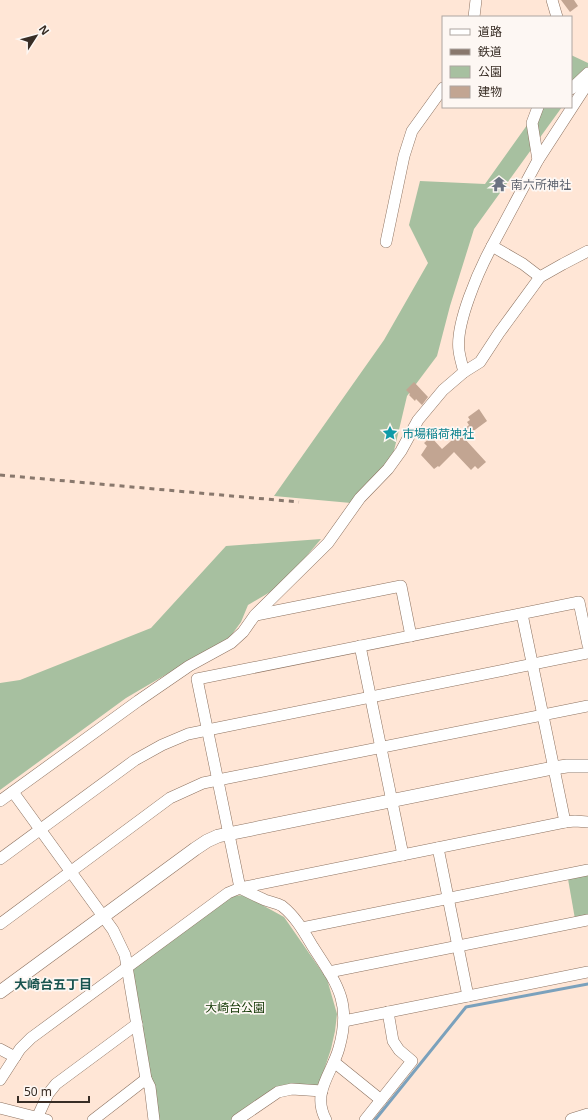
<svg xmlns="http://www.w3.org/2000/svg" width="588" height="1120" font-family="'Noto Sans','Noto Sans JP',sans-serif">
<rect width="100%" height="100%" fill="#ffe6d6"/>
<g fill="#a7c0a0">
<path d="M571 55 588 63V69L571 94Z"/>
<path d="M540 107H562L474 229 450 306 437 356 407 396 393 455 351 503 274 496 384 340 428 263 409 225 420 181 485 184Z"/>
<path d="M321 539 282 585 248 605 241 622 230 637 126 698 0 790V683L20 680 151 628 226 546Z"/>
<path d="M588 875V917L575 919 568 879Z"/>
<path d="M244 895 284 917 327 979 337 1014 335 1031 331 1049 320 1082 316 1086 294 1087 232 1120H157L132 973 134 967 232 896Z"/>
</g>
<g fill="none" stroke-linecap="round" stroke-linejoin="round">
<path stroke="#7ba1bc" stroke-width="3" d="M375 1120 466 1007 588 984"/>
</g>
<g fill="#c2a592">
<path d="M561 0H574L578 6 570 12Z"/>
<path d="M414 382 428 397 422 405 416 399 415 401 409 395 410 394 406 390Z"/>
<path d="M479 409 487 421 464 438 486 462 478 469 475 466 471 470 454 452 439 467 438 466 434 469 421 455 427 446 424 443 431 437 442 449 469 425 467 422 470 420 468 417Z"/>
</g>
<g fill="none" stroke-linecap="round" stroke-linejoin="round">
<g stroke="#8d7260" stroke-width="12">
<g id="minor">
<path d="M552 0 557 17"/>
<path d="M474 17 476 0"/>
<path d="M571 89 588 73"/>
<path d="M538 107 532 123 538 160"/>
<path d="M386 242 404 156 412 131 443 88"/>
<path d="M540 277 523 264 492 246 538 160 588 83"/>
<path d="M464 372C462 365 460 358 459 351 455 324 479 270 492 246"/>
<path d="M522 614 565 822 240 888 197 679 579 602 588 645"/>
<path d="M256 615 401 586 411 636"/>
<path d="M360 646 403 855"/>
<path d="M13 792 113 930 125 955 146 1079 93 1120"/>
<path d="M0 801 138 701 189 666 231 643 243 632 255 615 328 543 360 498 388 469 401 451 418 420 443 390 464 372 480 362 499 333 540 277 563 264 588 251"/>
<path d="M565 822 575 821 588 822"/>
<path d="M438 848 468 996"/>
<path d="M0 859 135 760 162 745 188 734 588 653"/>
<path d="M0 924 170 798 203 783 588 706"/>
<path d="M302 928 588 870"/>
<path d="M329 972 588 920"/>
<path d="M344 1021 588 972"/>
<path d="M0 1049 15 1057"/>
<path d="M334 1062 381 1100"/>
<path d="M146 1079 150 1087 154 1120"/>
<path d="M0 1080 20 1049 31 1038 228 893 240 888C248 892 256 896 265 900 270 902 277 903 282 906 296 917 304 932 313 947 337 984 352 1002 339 1048 332 1074 311 1092 326 1120"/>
<path d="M0 1108 47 1120"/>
<path d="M37 1118 48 1094 56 1084 137 1024"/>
<path d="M237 1120 278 1092 292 1089 322 1091"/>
<path d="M365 1120 412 1061 399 1050 393 1041 388 1012"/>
</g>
</g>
<g stroke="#8d7260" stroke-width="14">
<g id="tertiary">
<path d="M0 992 195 849 207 841 218 836 553 768 567 766H588"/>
<path d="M572 1120 588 1115"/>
</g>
</g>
<use href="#minor" stroke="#fff" stroke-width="11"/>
<use href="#tertiary" stroke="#fff" stroke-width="13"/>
<path stroke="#89786d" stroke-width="3" stroke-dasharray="5 5" stroke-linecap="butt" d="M0 475 299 502"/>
</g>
<defs>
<g id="temple-bare" transform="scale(1.2)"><path d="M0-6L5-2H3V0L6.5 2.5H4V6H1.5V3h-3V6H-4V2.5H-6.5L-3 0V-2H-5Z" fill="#6b7280" stroke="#fdf7f3" stroke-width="2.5" paint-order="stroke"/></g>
<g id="sight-bare" transform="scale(1.2)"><path d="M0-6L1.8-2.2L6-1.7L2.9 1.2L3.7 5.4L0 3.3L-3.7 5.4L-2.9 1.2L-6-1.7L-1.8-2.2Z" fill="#0f9aa8" stroke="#fdf7f3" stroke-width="2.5" paint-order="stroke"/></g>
</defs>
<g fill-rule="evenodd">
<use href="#temple-bare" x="499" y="184"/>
<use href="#sight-bare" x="390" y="433"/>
</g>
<g text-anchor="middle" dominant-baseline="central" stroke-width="3.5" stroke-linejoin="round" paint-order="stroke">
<g font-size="12" fill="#5b616d" stroke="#fdf7f3" text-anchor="start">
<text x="511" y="184">南六所神社</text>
</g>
<g font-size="12" fill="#0d838f" stroke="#fdf7f3" text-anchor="start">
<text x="402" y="433">市場稲荷神社</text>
</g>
<g font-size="12" fill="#113603" stroke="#fdf7f3">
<text x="235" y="1007">大崎台公園</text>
</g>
<g font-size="13" font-weight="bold" fill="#195450" stroke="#fdf7f3">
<text x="53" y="984">大崎台五丁目</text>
</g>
</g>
<rect x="442" y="16" width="130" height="92" fill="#fdf7f3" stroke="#aea6a1"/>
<rect x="450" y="29" width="20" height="6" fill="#ffffff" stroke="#aea6a1"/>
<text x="478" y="36" font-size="12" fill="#382d25">道路</text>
<rect x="450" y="49" width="20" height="6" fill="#89786d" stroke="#aea6a1"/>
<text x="478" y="56" font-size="12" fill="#382d25">鉄道</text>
<rect x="450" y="66" width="20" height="12" fill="#a7c0a0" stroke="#aea6a1"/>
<text x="478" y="76" font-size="12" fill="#382d25">公園</text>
<rect x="450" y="86" width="20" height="12" fill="#c2a592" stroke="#aea6a1"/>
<text x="478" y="96" font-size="12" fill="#382d25">建物</text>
<g transform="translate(36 36) rotate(54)" stroke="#fdf7f3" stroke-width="3" paint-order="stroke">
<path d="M0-3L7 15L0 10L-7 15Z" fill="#382d25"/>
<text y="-6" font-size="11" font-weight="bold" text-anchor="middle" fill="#382d25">N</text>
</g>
<path d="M18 1096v6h71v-6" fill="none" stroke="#382d25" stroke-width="2"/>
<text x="24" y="1096" font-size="12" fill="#382d25" stroke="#fdf7f3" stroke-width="3" paint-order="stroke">50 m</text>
</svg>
